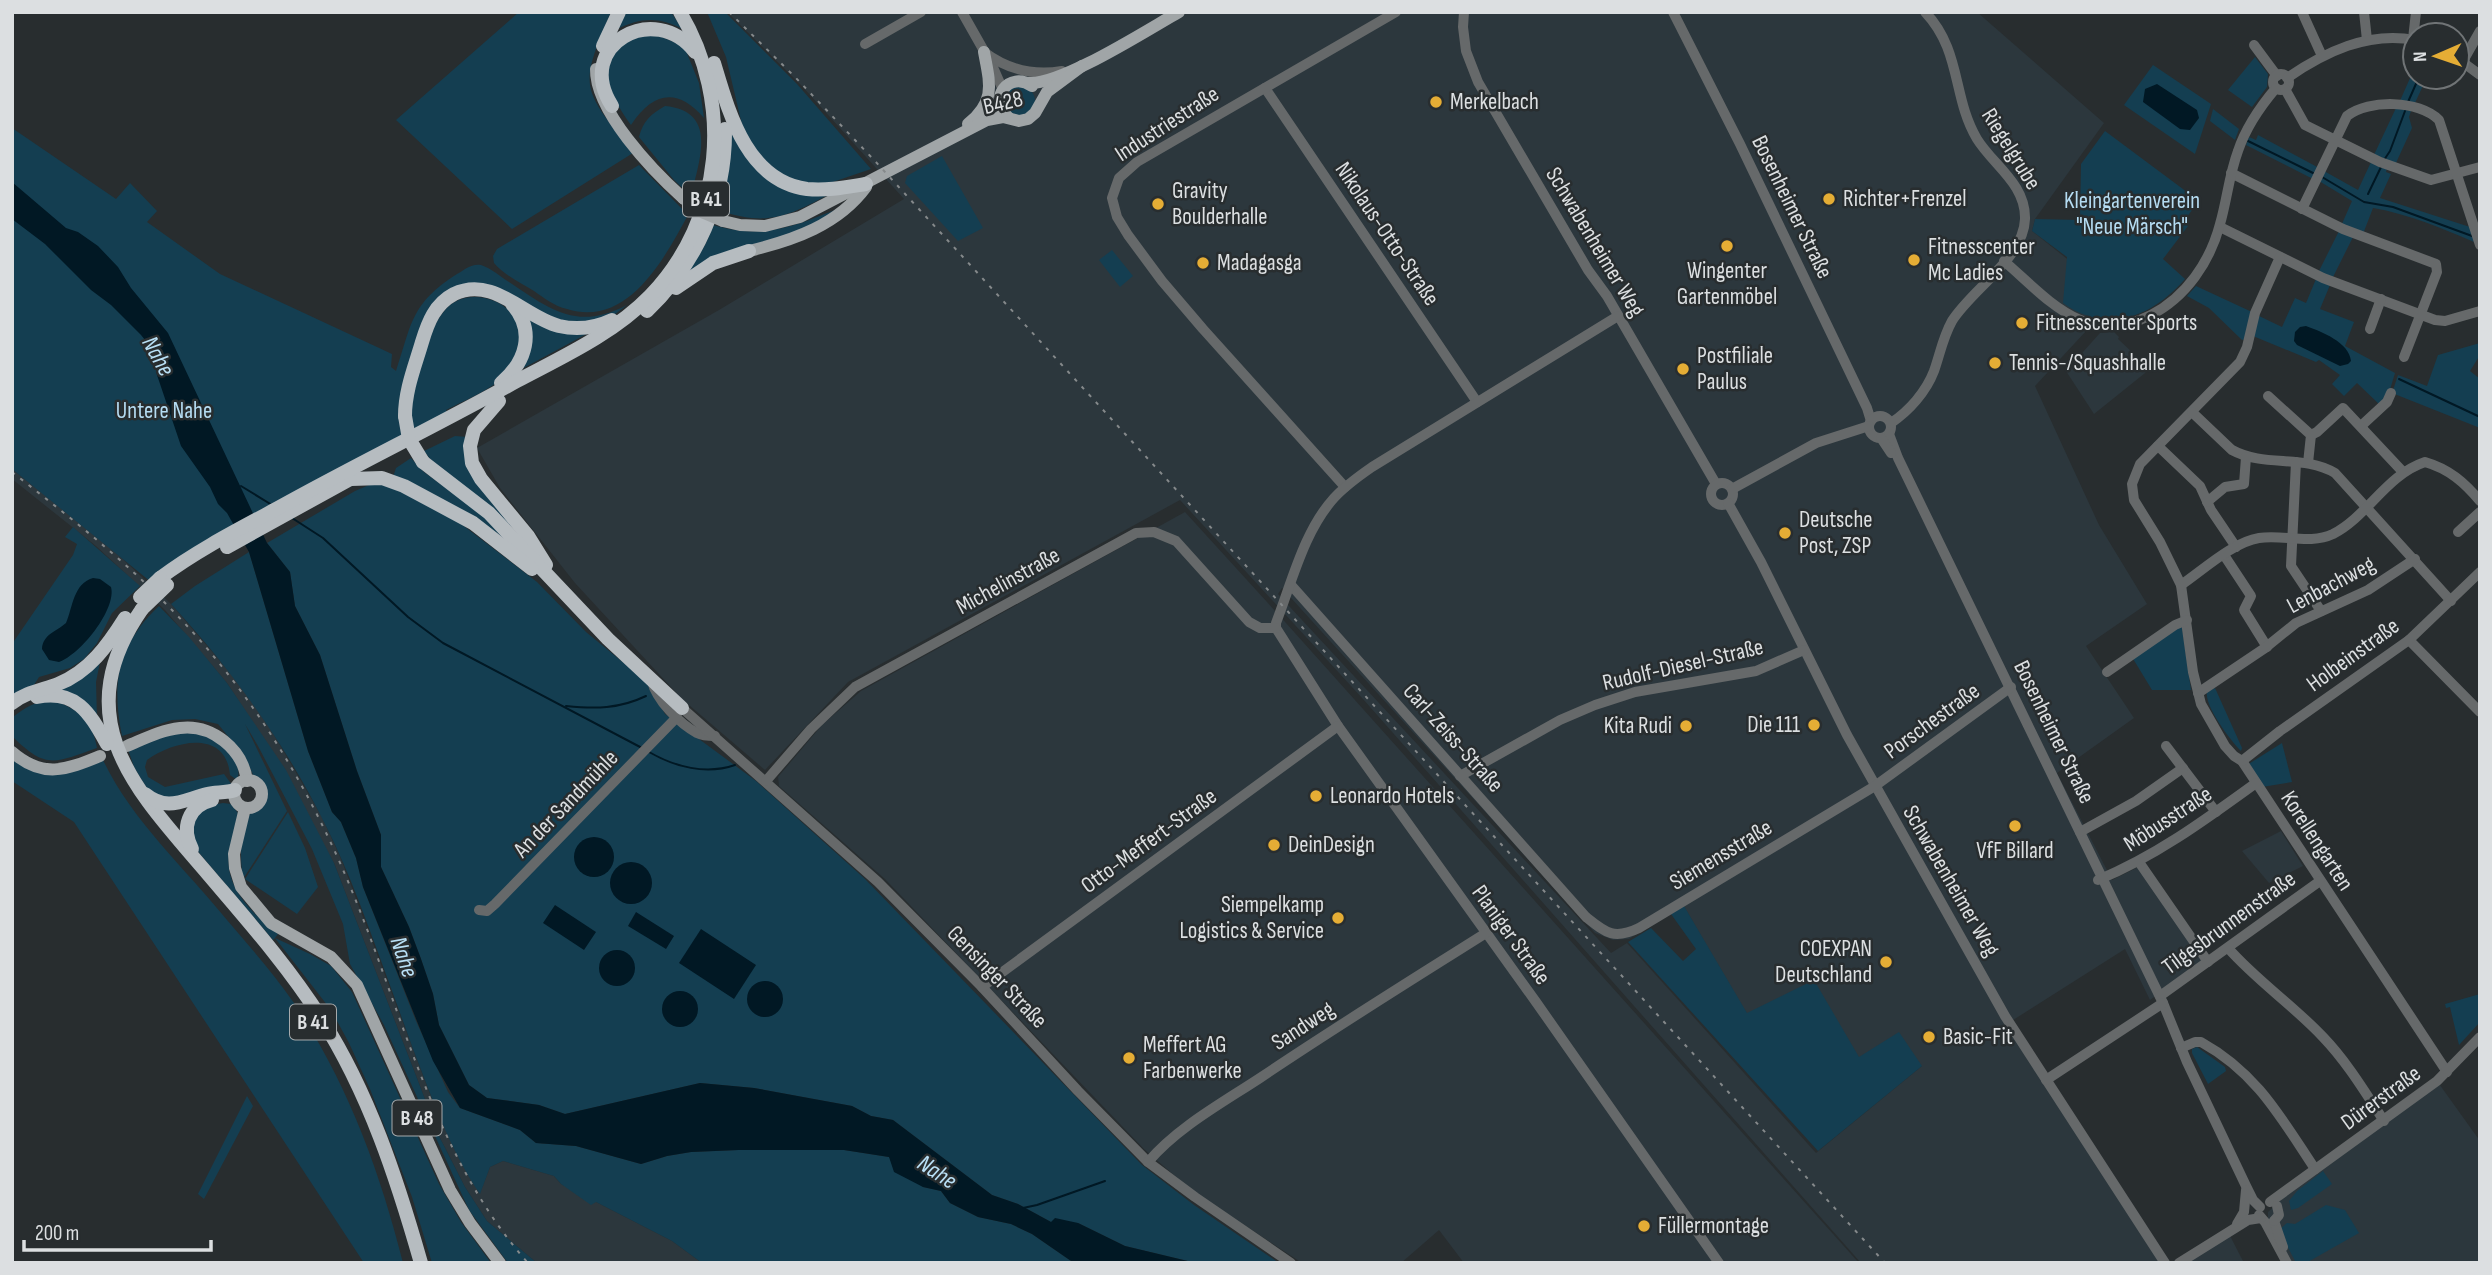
<svg xmlns="http://www.w3.org/2000/svg" width="2492" height="1275" font-family="'Sofia Sans Condensed',sans-serif">
<rect width="100%" height="100%" fill="#282d2f"/>
<g fill="#2c373d" fill-rule="evenodd">
<path d="M727 12H1977L2104 123 2035 219 2032 231 2135 313 2087 330 2035 386 2099 525 2147 604 2086 646 2134 718 2057 773 2112 880 2140 866 2203 961 2150 1000 2125 949 2010 1022 2165 1263H1861L1363 699 1180 500 848 682 765 770 682 699 575 583 500 488 477 448 719 310 904 199 801 85ZM1282 588 1595 933 1613 940 1629 939 1683 905 1747 1014 1859 1057 1922 1066 1816 1153 1627 943 1611 953 1289 606 1278 594Z"/>
<path d="M2114 332 2119 337 2118 339 2150 369 2094 414 2066 371 2100 333Z"/>
<path d="M12 469 101 539 171 604 233 676 263 716 322 817 341 859 430 1094 459 1158 480 1193 490 1167 503 1161 554 1176 561 1184 672 1241 702 1263H537L487 1221 465 1187 440 1138 334 863 253 723 227 683 165 610 96 546 12 479Z"/>
<path d="M1185 512 1286 623 1859 1263H1464L1439 1230 1401 1263H1302L1191 1190 1144 1149 885 879 779 786 778 777 822 725 861 691Z"/>
<path d="M2281 831 2303 866 2269 883 2242 851Z"/>
<path d="M2437 1081 2480 1141V1263H2283L2268 1229V1212L2293 1189Z"/>
<path d="M2228 1232 2244 1263H2179Z"/>
</g>
<g fill="#143e51">
<path d="M519 12H611C577 91 583 88 633 153L512 229 396 120Z"/>
<path d="M624 12H671L682 29C659 16 640 18 617 29Z"/>
<path d="M707 12H725L797 84 871 169 827 184 810 186 785 179 756 152 743 129 726 57Z"/>
<path d="M644 30 684 46 699 83 704 118C677 87 653 92 631 125 616 104 596 73 615 47 621 40 636 35 644 30Z"/>
<path d="M2255 57 2268 74 2267 87 2252 107 2228 90Z"/>
<path d="M2153 65 2211 104 2195 154 2124 105Z"/>
<path d="M2415 67V77H2427L2414 105 2399 103Z"/>
<circle cx="1020" cy="101" r="15"/>
<path d="M665 106C718 111 700 159 691 196L674 180 639 137C643 121 651 114 665 106Z"/>
<path d="M2396 108 2411 111 2409 117 2412 128 2395 165 2373 157Z"/>
<path d="M2213 109 2239 129 2235 140 2210 121Z"/>
<path d="M730 121C755 173 766 195 828 195 786 217 768 226 720 211L725 188Z"/>
<path d="M12 128 116 199 130 183 157 211 147 222 220 274 392 354 391 367 396 371C412 324 410 304 457 274 464 270 472 263 481 265 491 268 501 277 509 282 551 310 577 331 627 305L614 315 599 322 562 323 511 295 445 294 422 359C428 341 433 324 445 310 469 282 524 303 521 340 521 345 518 351 516 355 515 360 513 367 510 370 495 389 467 399 446 410L448 413 151 582 12 469Z"/>
<path d="M2105 131 2199 201 2183 222 2188 226 2163 259 2185 279C2152 317 2107 335 2063 303L2067 257 2032 231 2035 219 2080 220 2081 164Z"/>
<path d="M2258 135 2319 168 2313 179 2246 145 2249 137 2256 140Z"/>
<path d="M942 156 983 228 958 241 905 183 907 176Z"/>
<path d="M2371 162 2387 168 2386 172 2391 174 2380 198 2470 227 2474 242C2442 228 2408 214 2373 208L2363 234 2341 226 2352 201 2319 181 2324 171 2358 190Z"/>
<path d="M639 165 688 215C664 259 628 328 567 309 554 306 544 298 534 291 521 283 504 275 494 263L493 256 497 249Z"/>
<path d="M842 207 821 221 685 277 706 243 713 225C763 240 796 226 842 207Z"/>
<path d="M2339 231 2353 237 2332 279 2318 273Z"/>
<path d="M1112 250 1133 276 1120 287 1099 260Z"/>
<path d="M2316 279 2330 285 2320 309 2354 322 2345 346 2395 373 2389 393 2380 405 2357 383 2344 396 2332 384 2340 375 2319 360 2316 362 2253 336 2257 315 2282 327 2295 298 2306 303Z"/>
<path d="M2196 286 2252 312 2246 339 2242 340 2209 308 2187 296Z"/>
<path d="M524 317 592 331 518 371Z"/>
<path d="M2480 343V355L2470 371 2480 379V428L2392 393 2398 375 2427 386 2438 355Z"/>
<path d="M455 436 468 437 467 446 526 539 430 459 424 451Z"/>
<path d="M411 458 424 472 486 517 531 565 393 477 396 468Z"/>
<path d="M369 485H389L452 517 537 582 586 632 647 682 665 714 756 781 865 879 1142 1165 1194 1205 1279 1263H1196L1125 1246 1078 1223 1051 1222 1018 1204 992 1195 893 1120 871 1116 852 1106 754 1088 700 1083 565 1114 539 1105 487 1098 469 1085 439 1025 433 994 421 959 409 927 381 867V835L357 771 320 655 295 606 290 572 267 543 355 491Z"/>
<path d="M73 527 140 586 112 613 97 643 84 659 70 668 39 677 32 688 12 699V644L73 555 77 544 65 537Z"/>
<path d="M249 552 308 751 332 812 341 822 356 858 363 887 416 1021 448 1092 460 1108 520 1130 536 1143 576 1146 641 1164 667 1156 691 1152 738 1150H844L889 1157 923 1187 941 1191 950 1203 978 1217 1011 1224 1032 1234 1074 1263H702L672 1241 596 1202 591 1205 561 1184 554 1176 503 1161 490 1167 480 1194C450 1150 432 1098 413 1049 395 999 377 949 358 899 315 787 252 692 171 604L195 586Z"/>
<path d="M159 606 189 637 227 683 286 770 334 863 440 1138 465 1187 487 1221 537 1263H508L469 1210 384 1025 350 964 343 924 312 849 258 746 245 724 287 811 243 879C240 859 239 832 250 814 257 804 264 805 265 792L254 777 245 757 218 724 195 719 172 720 122 736C111 681 118 645 159 606Z"/>
<path d="M2175 627H2182L2191 690H2152L2132 657Z"/>
<path d="M101 657 96 682 97 719 50 692Z"/>
<path d="M2215 688 2242 748 2241 751C2230 740 2204 706 2207 691Z"/>
<path d="M53 700C79 710 92 719 97 748 54 763 46 770 12 736V718C25 707 36 701 53 700Z"/>
<path d="M181 733C188 733 196 733 203 735 219 740 245 762 237 780L230 775C226 728 173 741 147 760L145 767 148 777 165 787 224 774 232 785 171 802 149 792 134 767 128 749 166 735Z"/>
<path d="M2282 743 2292 782 2262 787 2247 765Z"/>
<path d="M12 758 24 767 103 760C132 821 185 868 227 920 250 947 274 974 294 1003 347 1082 380 1171 403 1263H364L74 822 12 781Z"/>
<path d="M223 803 231 804 238 813C235 830 227 851 229 868 232 895 258 918 278 934L275 938 310 954 331 966 352 992 439 1184 461 1222 491 1263H432L412 1197 370 1089 349 1043 331 1010 275 938 273 940 195 848 191 822 206 806Z"/>
<path d="M288 812 305 848 318 887 297 914 245 879Z"/>
<path d="M1684 906 1747 1013 1814 980 1859 1057 1899 1032 1922 1066 1818 1151 1628 942 1651 928 1683 961 1696 949 1671 914Z"/>
<path d="M2480 994V1022L2459 1045 2450 1007 2446 1008 2445 1004Z"/>
<path d="M2197 1047 2225 1067 2226 1071 2208 1084 2192 1053V1049Z"/>
<path d="M247 1096 253 1106 204 1199 198 1194Z"/>
<path d="M2323 1171 2332 1184 2298 1208 2291 1210 2289 1201 2297 1191Z"/>
<path d="M2326 1205 2345 1210 2359 1233 2306 1263H2296L2279 1230 2287 1223 2295 1224Z"/>
</g>
<g fill="#011824">
<path d="M2157 84 2197 110 2199 118 2190 130 2180 129 2143 102 2145 89Z"/>
<path d="M12 182 66 228 78 232 98 246 118 267 131 288 168 333 267 543 290 572 295 606 320 655 357 771 381 835V867L409 927 421 959 433 994 439 1025 469 1085 487 1098 539 1105 565 1114 700 1083 754 1088 852 1106 871 1116 893 1120 992 1195 1018 1204 1051 1222 1055 1218 1078 1223 1125 1246 1196 1263H1074L1032 1234 1011 1224 978 1217 950 1203 941 1191 923 1187 894 1172 889 1157 844 1150H738L691 1152 667 1156 641 1164 576 1146 536 1143 520 1130 460 1108 433 1061 363 887 356 858 341 822 332 812 308 751 249 552 227 513 218 504 210 487 181 446 157 375 153 350 141 335 111 305 91 290 45 244 12 219Z"/>
<path d="M2306 326C2322 332 2349 342 2351 361L2348 364 2340 366 2297 345 2294 341 2295 332 2300 327Z"/>
<path d="M93 578 100 579 111 587C117 609 80 655 59 662L49 660 42 649C43 634 56 632 66 623 73 607 73 584 93 578Z"/>
<circle cx="594" cy="857" r="20"/>
<circle cx="631" cy="883" r="21"/>
<path d="M555 905 596 932 584 950 543 923Z"/>
<path d="M636 912 674 936 666 949 628 926Z"/>
<path d="M701 929 756 965 734 999 679 963Z"/>
<circle cx="617" cy="968" r="18"/>
<circle cx="765" cy="999" r="18"/>
<circle cx="680" cy="1009" r="18"/>
</g>
<g fill="none" stroke-linecap="round" stroke-linejoin="round">
<g stroke="#011824" stroke-width="2">
<path d="M2408 102 2419 77"/>
<path d="M2248 141 2313 173"/>
<path d="M2384 160 2390 151 2405 111"/>
<path d="M2322 177 2364 202 2393 207 2472 236"/>
<path d="M2368 194 2381 167"/>
<path d="M2399 379 2480 417"/>
<path d="M241 486 272 505"/>
<path d="M292 518 323 538 408 617 443 643 642 748"/>
<path d="M566 706C595 709 619 709 646 696"/>
<path d="M649 752C675 767 706 775 735 765"/>
<path d="M1023 1208 1037 1205 1105 1181"/>
</g>
<g stroke="#66696a" stroke-width="10">
<path d="M962 12 992 65 1003 90"/>
<path d="M1464 12 1463 27 1466 51 1478 82 1588 270 1607 296 1716 484"/>
<path d="M1673 12 1740 144 1867 408 1871 421"/>
<path d="M2302 12 2322 56"/>
<path d="M2364 12 2367 40"/>
<path d="M2413 39 2416 12"/>
<path d="M865 44 921 12"/>
<path d="M2254 45 2277 76"/>
<path d="M984 52C1008 70 1033 76 1062 71"/>
<path d="M2457 58 2480 75"/>
<path d="M2463 61 2480 31"/>
<circle cx="2281" cy="82" r="8"/>
<path d="M2287 78C2325 52 2368 31 2415 40"/>
<path d="M1265 88 1477 402"/>
<path d="M2285 89 2305 125 2380 162 2431 180 2480 167"/>
<path d="M2231 173 2343 229 2436 264 2437 272 2404 357"/>
<path d="M2302 209 2347 116C2369 99 2419 100 2439 120L2480 245"/>
<path d="M2220 227 2323 278 2435 320 2445 321 2480 311"/>
<path d="M2280 257 2255 313 2247 347 2240 362 2140 464 2132 484 2134 500 2160 542 2181 585 2193 672 2201 704 2225 746 2234 756 2242 761 2447 1072"/>
<path d="M2004 261C2049 300 2086 348 2151 315 2186 297 2210 262 2220 224 2227 200 2229 175 2238 151 2246 127 2259 108 2276 88"/>
<path d="M2370 329 2381 299"/>
<path d="M2268 396 2311 435 2308 463"/>
<path d="M2192 412 2232 450C2265 468 2303 454 2335 473L2451 601"/>
<circle cx="1880" cy="427" r="11"/>
<path d="M1891 423C1909 411 1926 392 1934 371 1940 354 1943 337 1952 321 1972 289 2024 258 2025 219 2026 184 1993 165 1977 139 1952 97 1962 51 1925 12"/>
<path d="M2361 426 2387 402 2391 393"/>
<path d="M1889 434 1898 458 2163 1003 2187 1062 2246 1186 2253 1200 2260 1207"/>
<path d="M2311 435 2317 432 2343 408 2403 472"/>
<path d="M1881 438 1891 453"/>
<path d="M2158 446 2200 486 2211 510 2236 547"/>
<path d="M2296 462 2291 566 2321 611"/>
<circle cx="1722" cy="494" r="11"/>
<path d="M1345 487 1203 329 1162 281 1128 235 1117 217 1112 198 1119 178 1137 162 1396 12"/>
<path d="M1732 489 1816 443 1869 426"/>
<path d="M2207 502 2225 487 2244 484 2246 457"/>
<path d="M1728 503 1761 562 1847 735 2005 1016 2165 1263"/>
<path d="M2458 532 2480 512"/>
<path d="M2224 555 2251 596 2244 610 2267 647"/>
<path d="M1291 585 1586 917C1606 933 1614 940 1639 928L1875 786 2011 687"/>
<path d="M2181 585C2203 570 2233 542 2259 538 2283 534 2310 545 2333 534 2368 516 2386 475 2425 462 2449 469 2464 482 2480 501"/>
<path d="M1276 628 1338 726 1536 1002 1719 1263"/>
<path d="M1276 628V623C1292 582 1304 531 1334 498 1345 486 1359 476 1372 467L1618 316"/>
<path d="M2409 640 2480 712"/>
<path d="M2107 672 2175 625 2187 620"/>
<path d="M652 681C656 700 680 724 697 733 703 736 709 736 715 736"/>
<path d="M2198 693 2265 648 2296 623 2368 590 2415 559"/>
<path d="M682 708 878 882 982 987 1078 1091 1148 1162 1195 1197 1291 1263"/>
<path d="M2166 746 2216 812"/>
<path d="M2242 761 2280 731 2409 640 2480 572"/>
<path d="M1460 776 1560 720 1595 705 1635 692 1756 671 1804 650"/>
<path d="M766 781 811 729 855 687 1136 533 1154 532 1176 541 1249 622 1260 628H1276"/>
<path d="M2080 832 2136 801 2183 768"/>
<path d="M2139 862 2208 962"/>
<path d="M2098 880C2156 856 2205 820 2256 783"/>
<path d="M479 910 487 911 495 904 677 717"/>
<path d="M2228 948C2257 981 2293 1005 2323 1037 2347 1062 2365 1092 2384 1121"/>
<path d="M982 987 1338 726"/>
<path d="M2160 996 2320 881"/>
<path d="M2181 1048 2195 1042H2201C2257 1073 2281 1118 2315 1169"/>
<path d="M2046 1080 2163 1003"/>
<path d="M1148 1162C1178 1127 1222 1103 1260 1078 1334 1028 1410 981 1486 933"/>
<path d="M2270 1202 2437 1081 2480 1037"/>
<path d="M2259 1215 2265 1222 2287 1263"/>
<path d="M2274 1221 2283 1247"/>
<path d="M2274 1221 2279 1215 2277 1206"/>
<path d="M2237 1224 2244 1212 2246 1190"/>
<path d="M2179 1263 2248 1220 2261 1218"/>
</g>
<g stroke="#a0a5a7" stroke-width="12">
<path d="M596 69C595 111 653 171 683 198"/>
<path d="M1028 83C1060 86 1147 30 1179 12"/>
<path d="M1009 118C987 99 1009 70 1032 86"/>
<path d="M968 124C996 101 990 84 984 52"/>
<path d="M723 221 740 225 765 226 800 217 987 120 1003 117 1019 121 1028 119 1035 113 1047 92 1082 66"/>
<path d="M749 251C794 240 838 225 866 187"/>
<path d="M127 746C144 739 161 730 180 728 212 724 243 749 247 781"/>
<path d="M12 752C43 779 66 770 100 756"/>
<circle cx="248" cy="794" r="14"/>
<path d="M245 808 234 854 235 868 241 887 271 923 331 957 357 985 450 1190 470 1223 500 1263"/>
</g>
<g stroke="#b6bcc0" stroke-width="14">
<path d="M603 46 619 12"/>
<path d="M714 63C729 113 747 181 807 189 827 191 847 187 866 184"/>
<path d="M612 106C573 45 655 0 695 52"/>
<path d="M676 288 713 263 749 251"/>
<path d="M647 311C697 263 726 199 725 129"/>
<path d="M501 383C526 362 536 331 512 304"/>
<path d="M499 401 474 430 470 446 472 463 481 479 528 536 546 565"/>
<path d="M405 416C405 390 415 366 422 342 428 322 435 304 454 294 493 275 524 317 559 326 577 330 595 328 612 320"/>
<path d="M423 462 489 513 608 639 682 708"/>
<path d="M351 479 382 478 404 486 473 523 532 569"/>
<path d="M227 547 350 479"/>
<path d="M160 578C196 551 237 530 278 508 357 464 438 425 517 381 562 357 613 334 650 296 724 219 734 103 680 12"/>
<path d="M142 609C65 720 136 790 207 873 247 920 288 966 321 1018 369 1093 397 1179 421 1263"/>
<path d="M37 697C77 689 90 714 107 744"/>
<path d="M12 703C26 692 42 690 58 684 89 672 108 645 125 618"/>
<path d="M145 794C167 812 183 800 207 794 216 792 226 793 235 790"/>
<path d="M192 849C181 828 188 806 212 800"/>
</g>
<g stroke="#85898b" stroke-width="2" stroke-dasharray="3.5 7" stroke-linecap="butt">
<path d="M729 12 796 78 874 160 1885 1263"/>
<path d="M12 472C67 515 121 557 169 607 250 689 311 789 354 896 405 1021 436 1159 528 1263"/>
</g>
<path stroke="#a0a5a7" stroke-width="12" d="M683 198 704 213 723 221"/>
<g stroke="#b6bcc0" stroke-width="14">
<path d="M405 416 409 439 423 462"/>
<path d="M140 597 160 578"/>
<path d="M142 609 167 585"/>
</g>
</g>
<g fill="#e5ad35" stroke="#282d2f" stroke-width="2.5">
<circle cx="1436" cy="102" r="7"/>
<circle cx="1829" cy="199" r="7"/>
<circle cx="1158" cy="204" r="7"/>
<circle cx="1727" cy="246" r="7"/>
<circle cx="1914" cy="260" r="7"/>
<circle cx="1203" cy="263" r="7"/>
<circle cx="2022" cy="323" r="7"/>
<circle cx="1995" cy="363" r="7"/>
<circle cx="1683" cy="369" r="7"/>
<circle cx="1785" cy="533" r="7"/>
<circle cx="1814" cy="725" r="7"/>
<circle cx="1686" cy="726" r="7"/>
<circle cx="1316" cy="796" r="7"/>
<circle cx="2015" cy="826" r="7"/>
<circle cx="1274" cy="845" r="7"/>
<circle cx="1338" cy="918" r="7"/>
<circle cx="1886" cy="962" r="7"/>
<circle cx="1929" cy="1037" r="7"/>
<circle cx="1129" cy="1058" r="7"/>
<circle cx="1644" cy="1226" r="7"/>
</g>
<g text-anchor="middle" dominant-baseline="central" stroke-width="5" stroke-linejoin="round" paint-order="stroke">
<g fill="#282d2f" stroke="#a6aaac" stroke-width="2">
<rect x="683" y="181.5" width="46" height="35" rx="5"/>
<rect x="290" y="1004.5" width="46" height="35" rx="5"/>
<rect x="392.5" y="1100.5" width="49" height="35" rx="5"/>
</g>
<g font-size="21" font-weight="bold" fill="#dcdfe1">
<text x="706" y="199">B 41</text>
<text x="313" y="1022">B 41</text>
<text x="417" y="1118">B 48</text>
</g>
<g font-size="23" fill="#dcdfe1" stroke="#282d2f" text-anchor="start">
<text x="1450" y="102">Merkelbach</text>
<text x="1172" y="191">Gravity<tspan x="1172" dy="26">Boulderhalle</tspan></text>
<text x="1843" y="199">Richter+Frenzel</text>
<text x="1928" y="247">Fitnesscenter<tspan x="1928" dy="26">Mc Ladies</tspan></text>
<text x="1217" y="263">Madagasga</text>
<text x="1727" y="271" text-anchor="middle">Wingenter<tspan x="1727" dy="26">Gartenmöbel</tspan></text>
<text x="2036" y="323">Fitnesscenter Sports</text>
<text x="1697" y="356">Postfiliale<tspan x="1697" dy="26">Paulus</tspan></text>
<text x="2009" y="363">Tennis-/Squashhalle</text>
<text x="1799" y="520">Deutsche<tspan x="1799" dy="26">Post, ZSP</tspan></text>
<text x="1800" y="725" text-anchor="end">Die 111</text>
<text x="1672" y="726" text-anchor="end">Kita Rudi</text>
<text x="1330" y="796">Leonardo Hotels</text>
<text x="1288" y="845">DeinDesign</text>
<text x="2015" y="851" text-anchor="middle">VfF Billard</text>
<text x="1324" y="905" text-anchor="end">Siempelkamp<tspan x="1324" dy="26">Logistics &amp; Service</tspan></text>
<text x="1872" y="949" text-anchor="end">COEXPAN<tspan x="1872" dy="26">Deutschland</tspan></text>
<text x="1943" y="1037">Basic-Fit</text>
<text x="1143" y="1045">Meffert AG<tspan x="1143" dy="26">Farbenwerke</tspan></text>
<text x="1658" y="1226">Füllermontage</text>
</g>
<g font-size="23" fill="#dcdfe1" stroke="#282d2f">
<text transform="translate(1003 103) rotate(-13)">B428</text>
<text transform="translate(1167 124) rotate(-33)">Industriestraße</text>
<text transform="translate(2011 149) rotate(58)">Riegelgrube</text>
<text transform="translate(1792 207) rotate(64)">Bosenheimer Straße</text>
<text transform="translate(1387 234) rotate(56)">Nikolaus-Otto-Straße</text>
<text transform="translate(1595 242) rotate(59)">Schwabenheimer Weg</text>
<text transform="translate(1008 581) rotate(-29)">Michelinstraße</text>
<text transform="translate(2331 585) rotate(-28)">Lenbachweg</text>
<text transform="translate(2353 655) rotate(-36)">Holbeinstraße</text>
<text transform="translate(1683 665) rotate(-13)">Rudolf-Diesel-Straße</text>
<text transform="translate(1932 721) rotate(-36)">Porschestraße</text>
<text transform="translate(2054 732) rotate(64)">Bosenheimer Straße</text>
<text transform="translate(1453 738) rotate(48)">Carl-Zeiss-Straße</text>
<text transform="translate(566 804) rotate(-46)">An der Sandmühle</text>
<text transform="translate(2168 819) rotate(-33)">Möbusstraße</text>
<text transform="translate(1149 841) rotate(-36)">Otto-Meffert-Straße</text>
<text transform="translate(2317 841) rotate(57)">Korellengarten</text>
<text transform="translate(1721 855) rotate(-31)">Siemensstraße</text>
<text transform="translate(1951 881) rotate(60)">Schwabenheimer Weg</text>
<text transform="translate(2229 923) rotate(-36)">Tilgesbrunnenstraße</text>
<text transform="translate(1511 935) rotate(54)">Planiger Straße</text>
<text transform="translate(997 977) rotate(46)">Gensinger Straße</text>
<text transform="translate(1303 1026) rotate(-33)">Sandweg</text>
<text transform="translate(2381 1098) rotate(-36)">Dürerstraße</text>
</g>
<g font-size="23" fill="#b5dcf2" stroke="#282d2f">
<text x="2132" y="201">Kleingartenverein<tspan x="2132" dy="26">"Neue Märsch"</tspan></text>
<text x="164" y="411">Untere Nahe</text>
</g>
<g font-size="24" font-style="italic" fill="#b9e0f6" stroke="#282d2f">
<text transform="translate(158 356) rotate(61)">Nahe</text>
<text transform="translate(404 957) rotate(71)">Nahe</text>
<text transform="translate(937 1172) rotate(33)">Nahe</text>
</g>
</g>
<rect width="2492" height="1275" fill="none" stroke="#dcdfe1" stroke-width="28"/>
<g transform="translate(2436 56) rotate(268)"><circle r="33" fill="#282d2f" stroke="#707476" stroke-width="2"/>
<path d="M0-5L12 26L0 18L-12 26Z" fill="#e5ad35"/>
<text y="-10" font-size="19" font-weight="bold" text-anchor="middle" fill="#dcdfe1">N</text>
</g>
<path d="M24 1240v10h187v-10" fill="none" stroke="#dcdfe1" stroke-width="3.5"/>
<text x="35" y="1240" font-size="21" fill="#dcdfe1" stroke="#282d2f" stroke-width="5" paint-order="stroke">200 m</text>
</svg>
